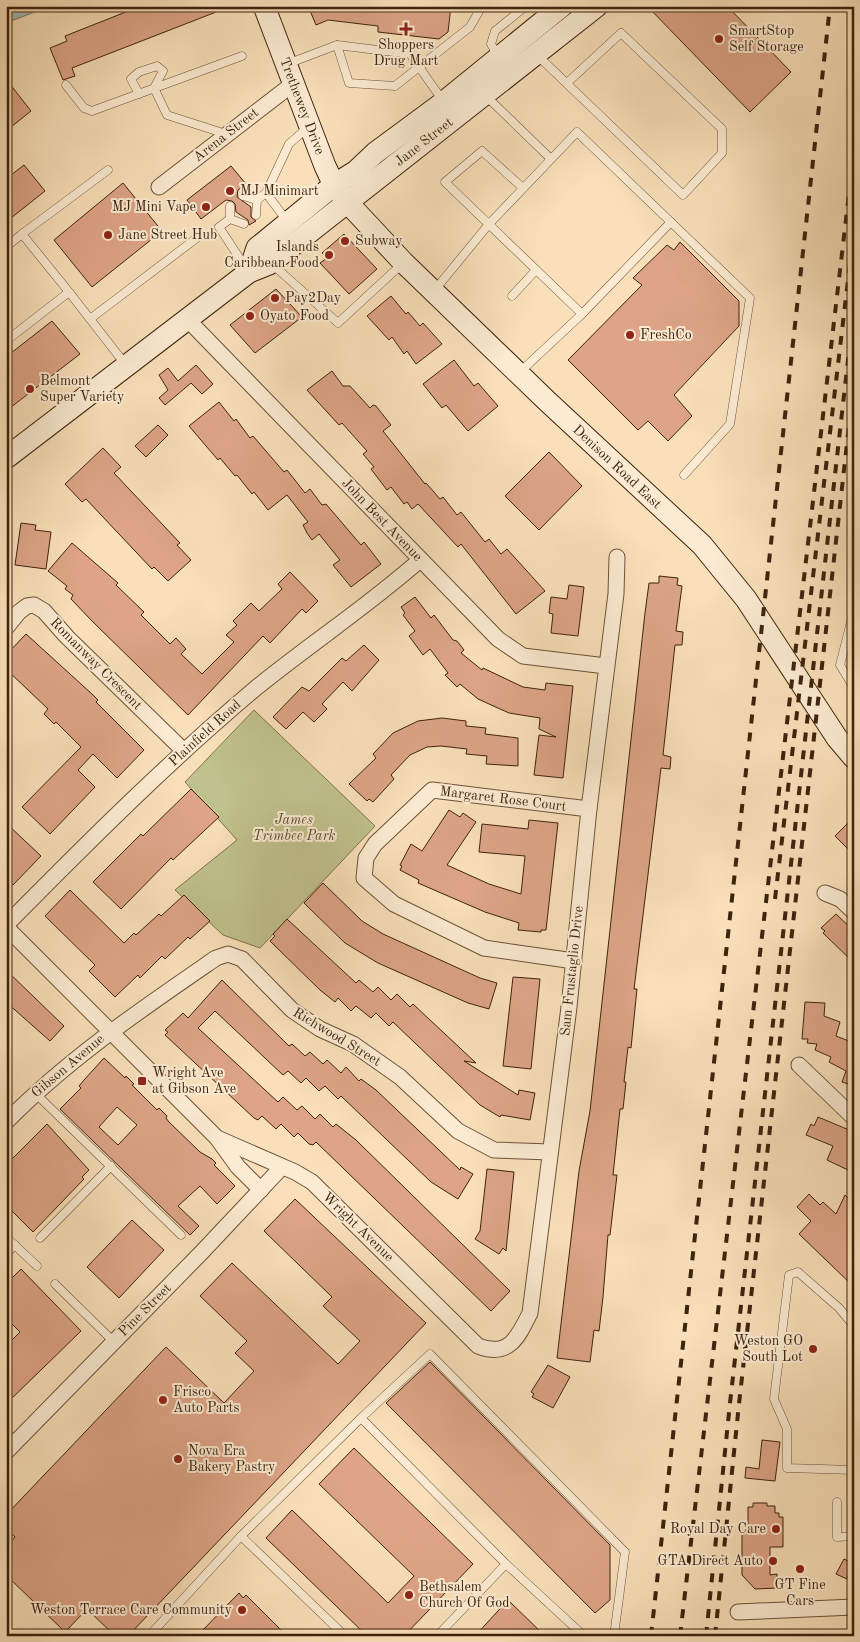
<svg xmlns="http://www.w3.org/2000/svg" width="860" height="1642" font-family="'Old Standard TT',serif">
<rect width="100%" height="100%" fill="#f9e0ba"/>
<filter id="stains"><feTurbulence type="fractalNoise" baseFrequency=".004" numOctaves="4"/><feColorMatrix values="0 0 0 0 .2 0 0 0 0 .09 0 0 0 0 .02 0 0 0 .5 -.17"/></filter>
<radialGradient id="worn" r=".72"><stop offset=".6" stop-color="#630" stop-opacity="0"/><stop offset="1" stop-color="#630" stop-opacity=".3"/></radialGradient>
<path fill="#c0c18e" stroke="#7f724e" d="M254 710 375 826 260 948 223 935 175 890 237 840 185 782Z"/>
<path fill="#9fbcb6" stroke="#787f72" d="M6 6H45V8L6 23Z"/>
<g fill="#dda487" stroke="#3e230d" fill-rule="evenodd">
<path d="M141 6 229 7 72 68 75 76 63 80 50 48 67 41 65 36Z"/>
<path d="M308 6H451L448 32 439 39 378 32V26L328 20 316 25Z"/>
<path d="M647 6H727L791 72 750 112Z"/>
<path d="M6 79 31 111 6 131Z"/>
<path d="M24 165 45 191 6 222V179Z"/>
<path d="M231 166 246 184 238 190 237 197 251 207V217L256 221 249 225 248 220 236 212 235 204 232 201 226 200 201 219 187 200Z"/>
<path d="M123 183 162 231 92 287 54 240Z"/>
<path d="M344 234 377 269 349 294 320 263 327 258 322 253Z"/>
<path d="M680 242 739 301V326L674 395 692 416 668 441 648 421 638 430 568 360 642 285 633 278 667 245 674 250Z"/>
<path d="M276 289 302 317 255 353 230 325Z"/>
<path d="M391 296 406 314 408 312 420 326 423 323 442 344 416 364 407 351 404 354 392 337 389 340 367 316Z"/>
<path d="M52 321 80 354 6 411V357Z"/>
<path d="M454 360 474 386 478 383 498 406 468 431 446 405 442 408 423 384Z"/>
<path d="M196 365 213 384 202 394 191 383 165 405 159 398 168 390 159 375 168 368 178 381Z"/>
<path d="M332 371 343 386H350L370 408 373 405 376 406 391 425 383 431 425 484 426 483 440 499 443 497 457 515 461 512 485 542 489 539 501 554 507 549 545 591 516 614 461 544 458 547 418 504 412 509 407 502 404 504 391 487 387 490 371 469 374 467 363 454 367 451 342 423 339 425 307 390Z"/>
<path d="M219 402 234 421 236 419 250 438 253 436 284 472 287 470 305 493 310 489 322 505 326 504 361 545 364 542 381 564 351 587 333 565 340 560 319 534 312 540 307 533 303 525 308 522 287 495 268 510 254 492 252 494 237 475 235 476 220 458 218 460 189 426Z"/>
<path d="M158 425 168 435 146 457 135 446Z"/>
<path d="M103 448 121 467 114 473 180 543 177 545 191 560 168 581 154 567 152 569 86 499 82 502 65 484Z"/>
<path d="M549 452 582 486 539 530 505 496Z"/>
<path d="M21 523 36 525 35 530 51 532 46 569 15 565Z"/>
<path d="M72 543 118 583 116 585 144 612 141 615 170 644 176 638 186 649 181 654 202 674 234 642 226 635 237 625 233 621 251 603 259 611 282 589 278 584 290 572 318 601 306 613 302 609 270 643 263 636 188 715 93 622 71 599 73 595 65 589 67 586 48 571Z"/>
<path d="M659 576 678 578 677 585 682 586 676 631 683 632 682 645H675L663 755 671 757 670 769 661 768 634 989H637L631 1048 628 1047 624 1082H626L623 1109H620L613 1175H617L610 1235H608L603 1297 599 1331 594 1330 590 1362 557 1358 579 1171 590 1111 645 613 649 583H659Z"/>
<path d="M569 585 584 587 578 636 551 633 553 614 549 613 551 597 567 599Z"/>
<path d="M415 597 431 618 434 615 453 640 457 641 464 650 461 653 482 670 483 668 523 687 545 690 546 683 573 686 563 778 534 775 539 735 556 737 539 729 540 718 509 713 478 699 460 684 457 687 445 675 448 673 430 649 423 655 409 636 415 631 403 615 405 613 401 607Z"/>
<path d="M26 634 92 694 98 700 96 702 144 750 117 778 93 754 78 770 95 787 50 834 22 807 81 747 56 722 54 724 44 714 48 709 6 669V655Z"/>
<path d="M364 645 379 660 352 691 343 682 322 704 327 709 314 722 303 712 286 729 273 717 302 687 309 691 342 658 346 661Z"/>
<path d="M442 718 466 721V726L486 728 485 734 518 738V766L486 764 487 756 466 754 467 749 441 746 427 747 410 755 391 775 394 779 373 802 369 799 367 801 349 784 376 758 373 754 393 733 418 721Z"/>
<path d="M191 789 219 817 173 860 171 858 121 909 93 882 141 834 143 836Z"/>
<path d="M449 810 460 817 463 813 476 822 447 865 489 884 521 894 525 856 479 852 482 824 528 829 529 820 558 823 546 930H541V932L518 930 519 923 485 912 418 883 419 880 400 870 402 866 400 865 411 844 422 851Z"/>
<path d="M854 817V855L835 836Z"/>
<path d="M6 823 41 856 13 885 6 879Z"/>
<path d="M323 883 362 921 383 934 480 978 497 983 489 1009 468 1003 378 963 345 943 304 903Z"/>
<path d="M70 890 124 943 134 933 136 935 159 914 161 916 184 895 210 921 190 939 188 937 165 959 162 956 140 978 138 975 115 997 89 971 95 965 45 916Z"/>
<path d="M836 914 854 931V963L823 933 825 931 821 928Z"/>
<path d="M287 919 356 983 359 980 373 992 378 987 391 1000 397 994 410 1007 413 1004 476 1063 464 1061 518 1095 519 1090 535 1093 530 1120 501 1115 500 1117 480 1105 393 1022 389 1026 376 1013 371 1018 356 1006 351 1011 338 998 335 1002 320 990 270 941 275 936 273 934Z"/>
<path d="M6 970 64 1026 50 1041 6 1002Z"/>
<path d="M513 977 540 979 531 1069 503 1066Z"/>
<path d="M222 980 289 1046 292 1044 305 1056 310 1052 323 1064 327 1060 341 1073 346 1067 359 1081 361 1079 376 1090 460 1170 461 1167 473 1174 458 1199 431 1182 341 1096 338 1099 325 1086 319 1091 306 1078 301 1083 288 1071 283 1075 215 1011 198 1028 278 1102 283 1097 297 1110 302 1106 315 1119 320 1114 333 1127 336 1124 356 1140 510 1291 491 1311 316 1142 313 1145 309 1144 298 1133 294 1137 281 1124 276 1129 262 1116 258 1120 254 1118 165 1035 168 1032 165 1030 183 1013 188 1018Z"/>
<path d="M805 1002 825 1003 824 1016 840 1022 836 1036 854 1043 849 1056 851 1057 854 1053V1086L842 1082 846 1071 829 1062 831 1057 815 1050 817 1044 807 1043 808 1039H802Z"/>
<path d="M104 1058 125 1078 126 1076 134 1084 132 1085 157 1110 159 1108 167 1116 166 1118 169 1122 200 1152 212 1159 216 1163 214 1165 235 1186 217 1204 200 1186 178 1206 199 1226 190 1235 60 1109 81 1088 79 1086 84 1080ZM117 1107 137 1125 118 1145 99 1127Z"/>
<path d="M818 1117 854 1132V1164L850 1171 827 1160 833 1146 806 1135 811 1124 814 1126Z"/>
<path d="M47 1124 89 1170 82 1177 84 1179 33 1232 6 1205V1165Z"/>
<path d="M487 1169 514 1172 506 1251 503 1248 499 1254 475 1239 480 1231Z"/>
<path d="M809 1194 820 1205 823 1202 836 1214 845 1195 854 1204V1287L799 1234 811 1221 797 1207Z"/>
<path d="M295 1199 426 1323 128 1636H115L87 1609 65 1632 6 1575V1547L15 1537 6 1529V1515L166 1347 224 1403 254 1371 235 1353 247 1341 200 1296 232 1263 338 1364 360 1341 323 1306 332 1297 264 1231Z"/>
<path d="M132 1220 164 1250 119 1298 87 1267Z"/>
<path d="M21 1269 81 1331 6 1404V1346L20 1332 6 1318V1284Z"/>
<path d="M430 1362 610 1545V1600L595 1613 386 1403Z"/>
<path d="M548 1365 570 1377 553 1408 532 1397 534 1394 531 1392Z"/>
<path d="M762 1440 780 1442 775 1481 745 1478 746 1467 759 1469Z"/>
<path d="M354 1448 473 1564 404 1636H367L266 1538 292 1510 388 1603 414 1576 319 1484Z"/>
<path d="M753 1503H767V1506H775V1513H779V1517H783V1547H770V1575L777 1574 778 1588 755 1589 742 1575V1533H748V1507H753Z"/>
<path d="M844 1559 854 1564 847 1579 836 1574Z"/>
<path d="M239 1593 243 1598 246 1595 287 1636H197Z"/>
<path d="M508 1600 545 1636H475Z"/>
</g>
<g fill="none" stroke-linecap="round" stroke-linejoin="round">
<g stroke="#6d5238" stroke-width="9">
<g id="lane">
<path d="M337 45 349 83 395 86 470 27 482 6"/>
<path d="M537 55 683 195 722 153V129L621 33 567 83"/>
<path d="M498 56 491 44 495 31 526 6"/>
<path d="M287 64 337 45 410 54 443 101"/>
<path d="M66 85 84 108 92 111 242 56"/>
<path d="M139 94 131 79 139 72 157 66 163 71 154 88 167 115 226 134"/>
<path d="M486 96 551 159"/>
<path d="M523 188 482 151 445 182 582 314"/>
<path d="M266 193 287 221"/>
<path d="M243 196 257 200"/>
<path d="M256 215 257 200 266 193 289 144 307 128"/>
<path d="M230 219V206"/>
<path d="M244 224 230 219 219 227 246 268"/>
<path d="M22 234 108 170"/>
<path d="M6 247 22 234 69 292"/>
<path d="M272 264 338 323 402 264"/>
<path d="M434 291 489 224 577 132 750 298 730 424 684 475"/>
<path d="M512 296 536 270"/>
<path d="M90 319 202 234"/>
<path d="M6 341 69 292 125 364"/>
<path d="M520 372 582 314 671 222"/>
<path d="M854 610 840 665 854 688"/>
<path d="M35 1093 181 1235"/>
<path d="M6 1237 37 1266"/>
<path d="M40 1238 111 1166"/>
<path d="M6 1254 15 1245"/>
<path d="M55 1284 113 1341"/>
<path d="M854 1326 839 1308 798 1272 789 1275 774 1399 787 1429V1468L854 1470"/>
<path d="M361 1418 430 1354 625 1552 614 1636"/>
<path d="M837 1502V1537L854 1536"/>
<path d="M241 1536 345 1636"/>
<path d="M149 1636 241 1536 361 1418 506 1564 584 1636"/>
<path d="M437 1636 506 1564"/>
</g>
</g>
<g stroke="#6d5238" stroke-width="17">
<g id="street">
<path d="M159 187 294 83"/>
<path d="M187 319 498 639 523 656 606 666"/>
<path d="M6 628 19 612 27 606 34 605 44 611 67 637 184 751"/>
<path d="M825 893 840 899 854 912"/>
<path d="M6 925C87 843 168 762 256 688 310 644 368 606 420 560"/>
<path d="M6 927 217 1138 238 1167 261 1190"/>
<path d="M574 961 484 948 394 904 364 878 366 858 375 844 432 790 589 809"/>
<path d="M799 1065 854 1118"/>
<path d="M6 1122C69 1058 142 1009 216 958L228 954 242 959 292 1010 320 1029 353 1044 400 1077 458 1131 494 1150 550 1152"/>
<path d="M217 1138 295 1172 312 1182 478 1346C509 1358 518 1337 530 1313L569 1007 589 809 616 594 617 557"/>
<path d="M6 1452 202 1252 282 1167"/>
<path d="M738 1612 854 1607"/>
</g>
</g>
<g stroke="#3e230d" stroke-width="23">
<g id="secondary">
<path d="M264 6 325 166 334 185 348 203 403 262 547 401 702 545 746 599 837 738 854 758"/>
<path d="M249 272 257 248 334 185 356 171 375 153 444 102 562 6"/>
<path d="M6 458 249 272 269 264 597 6"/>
</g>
</g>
<use href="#lane" stroke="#fbebd2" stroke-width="8"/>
<use href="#street" stroke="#fbebd2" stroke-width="15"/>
<use href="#secondary" stroke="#fbebd2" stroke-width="21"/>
<g stroke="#3e230d" stroke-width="4" stroke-dasharray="9 9" stroke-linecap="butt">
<path d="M775 899 854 229"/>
<path d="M651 1636 830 6"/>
<path d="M680 1636 854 151"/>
<path d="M706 1636 730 1403 854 307"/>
<path d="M715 1636 739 1404 854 381"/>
</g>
</g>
<g fill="#8f2418" stroke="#fbebd2" stroke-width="2">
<path d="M403.5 21.5h5v5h5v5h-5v5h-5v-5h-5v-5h5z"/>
<circle cx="719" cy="39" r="5"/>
<circle cx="230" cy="191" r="5"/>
<circle cx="206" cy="207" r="5"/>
<circle cx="108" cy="235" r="5"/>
<circle cx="345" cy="241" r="5"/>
<circle cx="329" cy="255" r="5"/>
<circle cx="275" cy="298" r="5"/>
<circle cx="250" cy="316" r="5"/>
<circle cx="630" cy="335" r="5"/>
<circle cx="30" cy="389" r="5"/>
<rect x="137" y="1076" width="10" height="10" rx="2.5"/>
<circle cx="813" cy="1349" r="5"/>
<circle cx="163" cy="1400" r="5"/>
<circle cx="178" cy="1459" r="5"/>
<circle cx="776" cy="1529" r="5"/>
<circle cx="773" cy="1561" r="5"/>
<circle cx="800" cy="1569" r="5"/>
<circle cx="409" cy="1595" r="5"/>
<circle cx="242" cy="1610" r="5"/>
</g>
<g text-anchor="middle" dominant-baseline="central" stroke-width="4" stroke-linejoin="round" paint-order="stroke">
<g font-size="14" fill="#3e230d" stroke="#fbebd2" text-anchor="start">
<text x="729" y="31">SmartStop<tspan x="729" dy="16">Self Storage</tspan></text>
<text x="406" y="45" text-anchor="middle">Shoppers<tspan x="406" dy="16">Drug Mart</tspan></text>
<text x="240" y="191">MJ Minimart</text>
<text x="196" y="207" text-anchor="end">MJ Mini Vape</text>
<text x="118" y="235">Jane Street Hub</text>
<text x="355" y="241">Subway</text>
<text x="319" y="247" text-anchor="end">Islands<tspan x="319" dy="16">Caribbean Food</tspan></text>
<text x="285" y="298">Pay2Day</text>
<text x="260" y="316">Oyato Food</text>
<text x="640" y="335">FreshCo</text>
<text x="40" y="381">Belmont<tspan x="40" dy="16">Super Variety</tspan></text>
<text x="152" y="1073">Wright Ave<tspan x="152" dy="16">at Gibson Ave</tspan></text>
<text x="803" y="1341" text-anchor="end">Weston GO<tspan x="803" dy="16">South Lot</tspan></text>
<text x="173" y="1392">Frisco<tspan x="173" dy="16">Auto Parts</tspan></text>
<text x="188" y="1451">Nova Era<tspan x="188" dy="16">Bakery Pastry</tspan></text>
<text x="766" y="1529" text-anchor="end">Royal Day Care</text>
<text x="763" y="1561" text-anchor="end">GTA Direct Auto</text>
<text x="800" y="1585" text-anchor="middle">GT Fine<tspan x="800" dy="16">Cars</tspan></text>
<text x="419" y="1587">Bethsalem<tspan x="419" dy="16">Church Of God</tspan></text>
<text x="232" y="1610" text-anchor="end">Weston Terrace Care Community</text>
</g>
<g font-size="14" fill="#3e230d" stroke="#fbebd2">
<text transform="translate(302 106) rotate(69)">Trethewey Drive</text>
<text transform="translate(226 135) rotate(-38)">Arena Street</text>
<text transform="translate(424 142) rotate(-38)">Jane Street</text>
<text transform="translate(617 467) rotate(43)">Denison Road East</text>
<text transform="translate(382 520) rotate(46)">John Best Avenue</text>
<text transform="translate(96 664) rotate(45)">Romanway Crescent</text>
<text transform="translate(205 733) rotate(-42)">Plainfield Road</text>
<text transform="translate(503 799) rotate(7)">Margaret Rose Court</text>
<text transform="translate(572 971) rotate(-84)">Sam Frustaglio Drive</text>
<text transform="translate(337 1037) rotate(31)">Richwood Street</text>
<text transform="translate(68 1066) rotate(-40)">Gibson Avenue</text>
<text transform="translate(358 1227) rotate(44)">Wright Avenue</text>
<text transform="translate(145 1310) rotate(-45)">Pine Street</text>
</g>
<g font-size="14" font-style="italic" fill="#5e4a2d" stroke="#fbebd2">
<text x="294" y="820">James<tspan x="294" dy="16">Trimbee Park</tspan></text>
</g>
</g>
<rect width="860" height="1642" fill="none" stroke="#f9e0ba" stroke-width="25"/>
<rect x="8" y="8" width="845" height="1627" fill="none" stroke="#3e230d" stroke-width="2.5"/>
<rect x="12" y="12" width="835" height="1617" fill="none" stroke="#3e230d"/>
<rect width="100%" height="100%" filter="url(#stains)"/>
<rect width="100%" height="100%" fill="url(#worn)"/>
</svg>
